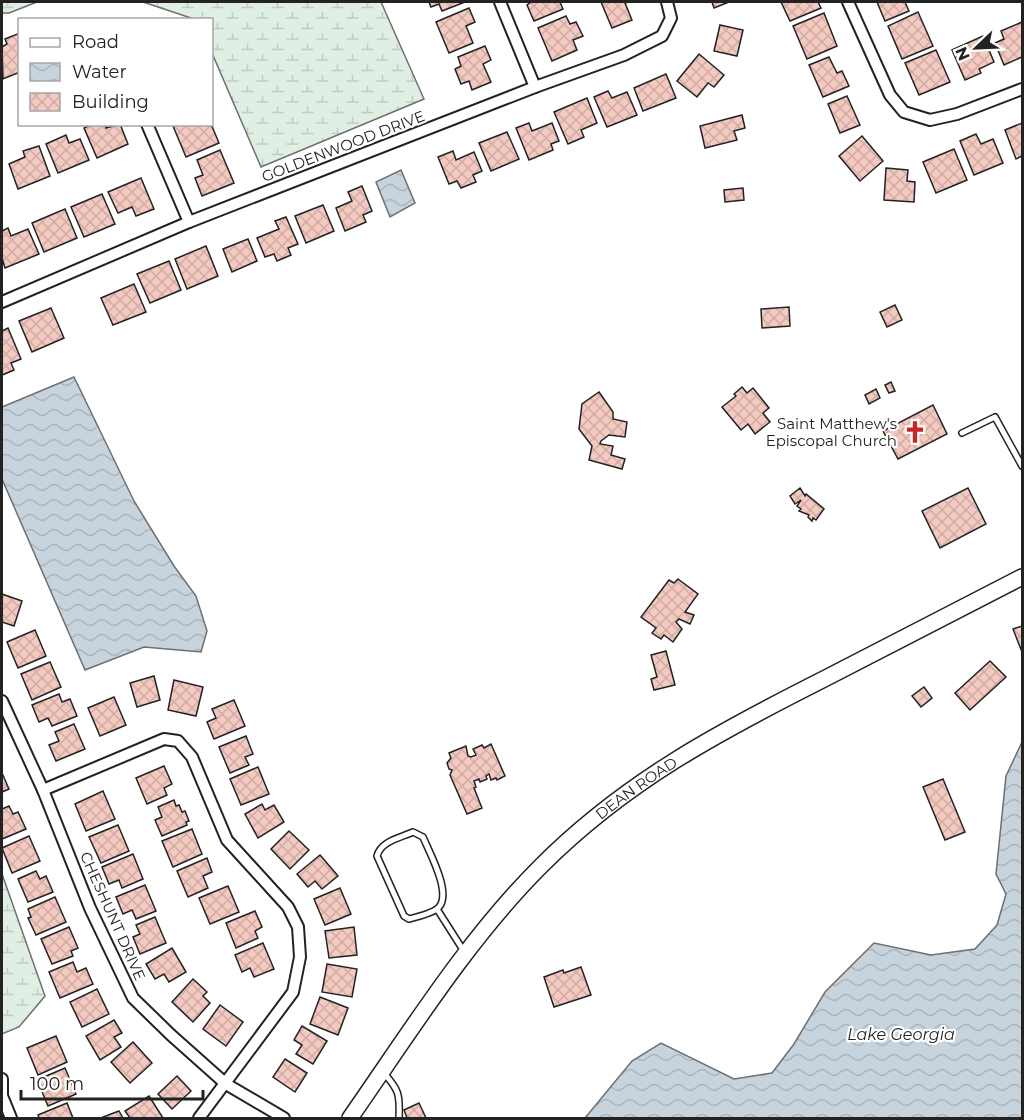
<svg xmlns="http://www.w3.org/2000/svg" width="1024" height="1120" font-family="Montserrat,sans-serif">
<defs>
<pattern id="wetland-marsh" width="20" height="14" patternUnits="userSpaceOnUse" patternTransform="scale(1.5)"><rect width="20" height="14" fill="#e0efe3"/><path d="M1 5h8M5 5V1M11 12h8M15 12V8" fill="none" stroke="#c0cdc2"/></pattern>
<pattern id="water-waves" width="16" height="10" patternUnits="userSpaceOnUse" patternTransform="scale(1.5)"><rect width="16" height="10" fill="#c7d3dd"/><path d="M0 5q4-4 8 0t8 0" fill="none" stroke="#abb5bd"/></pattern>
<pattern id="building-cross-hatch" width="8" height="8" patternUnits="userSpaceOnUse" patternTransform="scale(1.5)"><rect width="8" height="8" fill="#f3c9c0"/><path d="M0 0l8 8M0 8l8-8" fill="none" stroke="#d0aca5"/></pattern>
</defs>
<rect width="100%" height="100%" fill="#fff"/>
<g fill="url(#wetland-marsh)" stroke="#6f6f6f" stroke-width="1.5">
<path d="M2 2H37L9 13H2Z"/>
<path d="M143 2H381L424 99 261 167 212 53V20L194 19Z"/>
<path d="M2 874 45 996 19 1027 2 1034Z"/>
</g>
<g fill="url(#water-waves)" stroke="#6f6f6f" stroke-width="1.5">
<path d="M401 170 415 203 390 217 376 182Z"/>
<path d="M74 377 134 501 174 566 196 596 207 631 201 652 144 647 85 670 2 479V407Z"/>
<path d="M1022 742V1118H585L632 1061 661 1043 734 1079 772 1073 794 1044 825 992 874 943 931 955 975 949 997 925 1006 894 996 874 1006 776Z"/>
</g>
<g fill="url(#building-cross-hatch)" stroke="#222" stroke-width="1.5">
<path d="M429 2H465L442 11 439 4 431 7Z"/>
<path d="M531 2H560L563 9 534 21 527 5Z"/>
<path d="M601 2H629L625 3 632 20 612 28Z"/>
<path d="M712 2H729L714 8Z"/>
<path d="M781 2H818L821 8 790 21Z"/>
<path d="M877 2H907H905L909 11 885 21Z"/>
<path d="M469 8 475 22 466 26 473 43 449 53 436 22Z"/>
<path d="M918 12 933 46 902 59 888 26Z"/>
<path d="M824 13 837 46 807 59 793 26Z"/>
<path d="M566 16 570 24 576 22 583 36 573 40 577 50 552 61 538 28Z"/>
<path d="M1022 22V57L1004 65 995 43 1004 39 1001 31Z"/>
<path d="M720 25 743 30 737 56 714 51Z"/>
<path d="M20 33V72L3 79 2 47 7 44 5 39Z"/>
<path d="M983 36 994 62 979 69 981 73 965 80 952 50Z"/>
<path d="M485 46 491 60 483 64 491 82 472 90 469 81 461 84 455 69 461 66 458 57Z"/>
<path d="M936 50 950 82 919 95 905 63Z"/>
<path d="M699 54 724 75 714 87 708 83 697 97 677 81Z"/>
<path d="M829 57 837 73 842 71 849 86 823 97 809 65Z"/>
<path d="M666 74 676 98 643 111 634 88Z"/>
<path d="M608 91 612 98 627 92 637 115 607 127 594 97Z"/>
<path d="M847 96 860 125 840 133 828 104Z"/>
<path d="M587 98 597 123 581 130 584 137 568 144 554 112Z"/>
<path d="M742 115 745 128 734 131 737 140 705 148 700 126Z"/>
<path d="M529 123 532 131 552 123 559 141 551 144 553 150 529 160 516 128Z"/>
<path d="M1022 123V156L1016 159 1005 130Z"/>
<path d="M92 124H105L106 128 120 124 128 144 97 158 84 128Z"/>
<path d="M175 124H211L219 143 186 157 173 126Z"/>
<path d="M507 132 519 159 491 171 479 143Z"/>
<path d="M976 134 981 144 993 139 1003 163 974 175 960 141Z"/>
<path d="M66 135 69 143 80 139 89 160 58 173 46 144Z"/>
<path d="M862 136 883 161 860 181 839 156Z"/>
<path d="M39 146 50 176 18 189 9 164 25 157 23 151Z"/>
<path d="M954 149 967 180 936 193 923 162Z"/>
<path d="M220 150 234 183 202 196 195 178 203 175 197 160Z"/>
<path d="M453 151 456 160 474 152 482 171 473 175 476 182 461 188 457 181 449 184 438 157Z"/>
<path d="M886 168 908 170 907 181 915 182 914 202 884 200Z"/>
<path d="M141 178 154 209 136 216 132 207 118 213 108 192Z"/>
<path d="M362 186 372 211 363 215 366 222 345 231 336 208 352 201 348 192Z"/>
<path d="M743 188 744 200 725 202 724 190Z"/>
<path d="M102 194 115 224 84 237 71 207Z"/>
<path d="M323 205 334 231 306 243 295 216Z"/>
<path d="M65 209 77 238 44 252 32 223Z"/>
<path d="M286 217 298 244 288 248 291 255 277 261 274 254 265 257 257 238 279 229 275 221Z"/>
<path d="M8 228 11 236 28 229 39 254 5 268 2 258V231Z"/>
<path d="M248 239 257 261 232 272 223 249Z"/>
<path d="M206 246 218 276 187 289 175 259Z"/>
<path d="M169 261 181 290 150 303 137 274Z"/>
<path d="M134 284 146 312 113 325 101 298Z"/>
<path d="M895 305 902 320 887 327 880 312Z"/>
<path d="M789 307 790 326 762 328 761 309Z"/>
<path d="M51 308 64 338 32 352 19 321Z"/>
<path d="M8 328 21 359 11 363 14 370 2 375V331Z"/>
<path d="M891 382 895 391 889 393 885 385Z"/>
<path d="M742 387 747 393 753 388 769 408 763 413 770 422 755 434 748 424 741 430 722 407 736 396 734 394Z"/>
<path d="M876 389 880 398 869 404 865 395Z"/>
<path d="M599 392 613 412V419L627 422 625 437 609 435 601 441 600 444 613 446 611 455 625 459 622 469 589 460 592 446 579 429 582 404Z"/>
<path d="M933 405 947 434 898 459 883 431Z"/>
<path d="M800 488 805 496 806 494 824 509 816 520 813 518 812 521 808 517 809 515 799 511 801 509 797 506 801 500 795 504 790 496Z"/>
<path d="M968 488 986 524 940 548 922 511Z"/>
<path d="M678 579 698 594 685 612 694 615 690 624 679 619 676 622 682 629 673 642 664 635 661 639 652 633 656 628 641 617 669 580 674 583Z"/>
<path d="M2 594 22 601 14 626 2 622Z"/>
<path d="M1022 626V652L1013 629Z"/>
<path d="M35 630 46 656 18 668 7 642Z"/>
<path d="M666 651 675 685 654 690 651 679 657 677 651 655Z"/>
<path d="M990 661 1006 677 970 710 955 693Z"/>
<path d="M50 662 61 687 32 700 21 674Z"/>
<path d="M154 676 160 700 137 707 130 683Z"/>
<path d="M174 680 203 687 196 716 168 710Z"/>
<path d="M924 687 932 698 921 707 912 696Z"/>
<path d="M59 694 62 702 70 699 77 716 52 726 48 718 39 722 32 705Z"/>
<path d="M114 697 126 725 100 736 88 708Z"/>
<path d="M234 700 245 726 214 739 207 722 216 718 212 709Z"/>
<path d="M74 724 85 749 56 761 49 745 59 741 55 732Z"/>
<path d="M246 736 253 754 245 757 249 765 230 773 219 747Z"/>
<path d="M491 744 505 776 497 780 496 778 491 780 489 774 486 776 487 779 480 782 479 779 474 781 476 787 474 788 482 808 467 814 450 775 452 770 449 769 447 763 451 758 449 753 466 746 468 756 471 757 476 755 473 749 482 745 484 748Z"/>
<path d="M164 766 172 784 164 788 167 795 147 804 136 778Z"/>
<path d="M258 767 269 794 241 805 230 779Z"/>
<path d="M2 773 9 789 2 792Z"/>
<path d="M943 779 965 832 945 840 923 787Z"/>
<path d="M103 791 115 819 86 831 75 804Z"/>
<path d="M174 800 176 806 179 805 182 812 185 811 189 821 186 822 187 825 162 836 155 820 162 817 158 807Z"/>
<path d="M262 804 265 810 274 805 284 822 258 838 245 814Z"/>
<path d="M9 806 13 814 18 812 26 829 2 839V809Z"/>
<path d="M118 825 129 851 101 863 89 837Z"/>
<path d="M192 829 202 854 173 867 162 841Z"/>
<path d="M289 831 309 850 290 869 271 849Z"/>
<path d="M29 836 40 861 12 873 2 848Z"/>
<path d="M133 854 143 879 122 888 119 880 109 884 102 867Z"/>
<path d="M320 855 338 876 322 889 315 881 308 887 297 874Z"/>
<path d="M207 858 212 872 203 876 208 888 188 897 177 871Z"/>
<path d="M36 871 40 879 46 876 53 892 28 902 18 879Z"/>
<path d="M145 885 156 911 136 919 132 910 123 914 116 897Z"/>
<path d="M228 886 239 912 210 924 199 898Z"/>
<path d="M340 888 351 914 325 925 314 899Z"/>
<path d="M55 897 66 922 36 935 28 918 31 917 28 909Z"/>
<path d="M255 911 262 927 255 931 258 938 236 948 226 923Z"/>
<path d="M155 917 166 943 140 954 133 937 140 934 136 925Z"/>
<path d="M69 927 78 948 71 951 73 956 52 964 41 939Z"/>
<path d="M354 927 357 955 329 958 325 931Z"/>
<path d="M263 943 274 969 254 977 250 968 242 972 235 955Z"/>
<path d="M172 948 186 972 169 982 164 974 155 979 146 964Z"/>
<path d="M73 962 77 972 86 968 93 984 60 998 49 972Z"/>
<path d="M327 964 357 969 352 997 322 992Z"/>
<path d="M581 967 591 995 554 1007 544 977 563 970 564 973Z"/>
<path d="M193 979 207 992 203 996 210 1003 193 1022 172 1002Z"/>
<path d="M97 989 109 1014 82 1027 70 1002Z"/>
<path d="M320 997 348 1008 338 1035 310 1024Z"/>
<path d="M220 1005 243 1022 226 1046 203 1029Z"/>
<path d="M114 1020 122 1033 114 1037 121 1047 100 1060 86 1036Z"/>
<path d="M302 1026 327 1041 313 1064 296 1054 302 1045 294 1040Z"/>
<path d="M56 1036 67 1062 38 1075 27 1048Z"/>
<path d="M133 1042 152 1063 130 1083 111 1062Z"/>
<path d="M285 1059 307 1073 295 1092 273 1077Z"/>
<path d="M65 1068 76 1094 48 1106 37 1080Z"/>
<path d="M177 1076 191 1091 172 1109 158 1094Z"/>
<path d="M149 1096 163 1118H130L125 1111Z"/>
<path d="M67 1103 73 1118H39L38 1115Z"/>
<path d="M419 1103 426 1118H407L404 1110Z"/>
<path d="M119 1111 123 1118H104L103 1117Z"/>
</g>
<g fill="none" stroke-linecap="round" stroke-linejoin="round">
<g stroke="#222" stroke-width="8">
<g id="service">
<path d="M962 433 995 417 1022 466"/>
<path d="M413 832 423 837C429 852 454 896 437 909 430 914 417 917 409 919L404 916 377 856C381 841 400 838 413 832Z"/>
<path d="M437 909 465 953"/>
<path d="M383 1072C399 1090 400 1094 399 1118"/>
</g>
</g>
<g stroke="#222" stroke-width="14">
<g id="minor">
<path d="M500 2 535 87"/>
<path d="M848 2 890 95 904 112 930 120 957 114 1022 89"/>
<path d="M147 124 189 222"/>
<path d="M2 302 189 222 535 87 624 55 662 36 671 18 667 2"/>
<path d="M2 701 43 790 90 908 133 998 171 1035 226 1084 284 1118"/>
<path d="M43 790 164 739 178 741 192 757 227 840 288 907 298 927 300 957 293 992 199 1118"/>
<path d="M2 1079V1096L11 1118"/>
</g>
</g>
<g stroke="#222" stroke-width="18">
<g id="secondary">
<path id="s1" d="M350 1118C410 1032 467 940 541 866 626 781 719 732 824 679 890 645 956 611 1022 577"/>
</g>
</g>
<use href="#service" stroke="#fff" stroke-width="5"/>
<use href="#minor" stroke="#fff" stroke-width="10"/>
<use href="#secondary" stroke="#fff" stroke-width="15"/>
</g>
<defs>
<g id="church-bare" transform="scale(1.8)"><path d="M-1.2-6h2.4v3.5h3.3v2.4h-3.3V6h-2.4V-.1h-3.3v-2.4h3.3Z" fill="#c62828" stroke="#fff" stroke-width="2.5" paint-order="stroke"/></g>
</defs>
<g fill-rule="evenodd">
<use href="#church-bare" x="915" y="432"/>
</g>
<g text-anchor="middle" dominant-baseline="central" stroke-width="4.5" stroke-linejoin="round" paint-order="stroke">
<g font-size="15" fill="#222" stroke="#fff">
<text transform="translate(343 146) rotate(-21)">GOLDENWOOD DRIVE</text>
<text stroke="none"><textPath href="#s1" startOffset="440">DEAN ROAD</textPath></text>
<text transform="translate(113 916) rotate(66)">CHESHUNT DRIVE</text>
</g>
<g font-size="15" fill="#222" stroke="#fff" text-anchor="end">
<text x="897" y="423">Saint Matthew's<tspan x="897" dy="17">Episcopal Church</tspan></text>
</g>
<g font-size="16" font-style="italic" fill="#222" stroke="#fff">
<text x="901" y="1034">Lake Georgia</text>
</g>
</g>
<rect width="1024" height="1120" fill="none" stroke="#222222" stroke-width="6"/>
<rect x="18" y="18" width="195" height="108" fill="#ffffff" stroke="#a7a7a7" stroke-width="1.5"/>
<rect x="30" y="38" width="30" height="9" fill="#ffffff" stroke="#a7a7a7" stroke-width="1.5"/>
<text x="72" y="48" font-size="18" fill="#222222">Road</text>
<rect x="30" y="63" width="30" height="18" fill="url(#water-waves)" stroke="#a7a7a7" stroke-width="1.5"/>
<text x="72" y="78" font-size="18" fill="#222222">Water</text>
<rect x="30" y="93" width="30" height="18" fill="url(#building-cross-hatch)" stroke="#a7a7a7" stroke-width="1.5"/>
<text x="72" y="108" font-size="18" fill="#222222">Building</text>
<g transform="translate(976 48) rotate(247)" stroke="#ffffff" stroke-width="4.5" paint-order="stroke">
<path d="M0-4.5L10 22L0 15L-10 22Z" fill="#222222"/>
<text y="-9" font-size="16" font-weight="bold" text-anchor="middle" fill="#222222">N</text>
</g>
<path d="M21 1090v9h182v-9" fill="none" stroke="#222222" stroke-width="3"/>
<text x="30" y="1090" font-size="18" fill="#222222" stroke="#ffffff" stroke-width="4.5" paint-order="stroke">100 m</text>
</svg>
